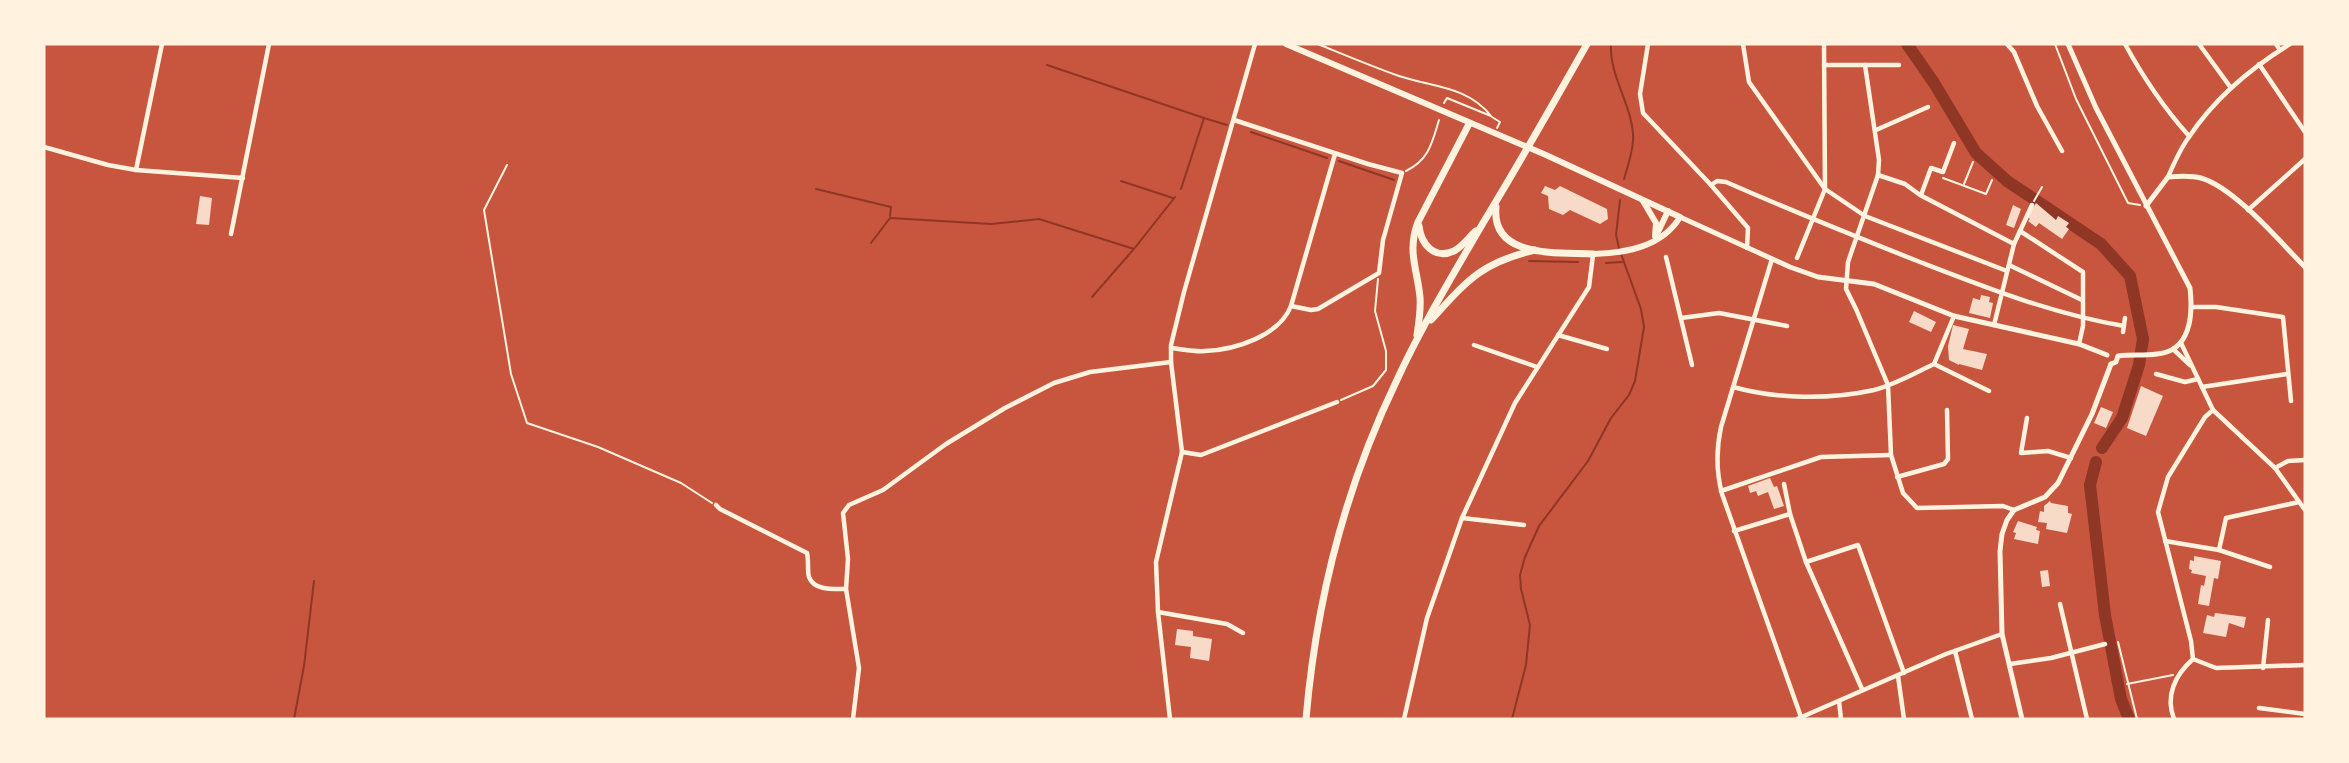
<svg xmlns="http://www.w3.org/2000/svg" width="2349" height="763" font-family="Signika,sans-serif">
<rect width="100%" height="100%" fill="#c8553d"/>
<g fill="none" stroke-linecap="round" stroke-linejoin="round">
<g stroke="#8f3625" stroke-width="2">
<path d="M1611 44C1609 78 1635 109 1633 141 1632 154 1628 166 1624 179"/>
<path d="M1047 65 1204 118"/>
<path d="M1251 132 1327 158"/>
<path d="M1339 161 1394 180"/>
<path d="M1121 181 1173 198"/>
<path d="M816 189 891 207 890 216"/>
<path d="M1181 189 1204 118 1227 125"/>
<path d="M871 243 890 218 991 224 1039 219 1134 249 1175 197"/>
<path d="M1619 248 1616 235 1620 200"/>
<path d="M1529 261 1578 262"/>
<path d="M1606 263 1622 262"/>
<path d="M1092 297 1133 250"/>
<path d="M294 719 304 666 314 581"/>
<path d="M1512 719 1526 665 1530 625 1521 589 1520 575 1525 557 1539 526 1588 461 1611 418 1629 395 1635 381 1644 327 1641 309 1621 254"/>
</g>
<g stroke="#8f3625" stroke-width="12">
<path d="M1907 44 1934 83 1976 153 2007 181 2101 244 2130 276 2143 339 2139 365 2122 418 2102 448"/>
<path d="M2096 462 2090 485 2105 615 2121 699 2129 719"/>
</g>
</g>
<g fill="#f7dbc8">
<path d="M1545 186 1555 190 1560 186 1607 209 1608 219 1600 224 1570 210 1563 215 1549 209 1548 196 1541 193Z"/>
<path d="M200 196 212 198 209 225 196 224Z"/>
<path d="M2036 203 2056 220 2058 216 2069 223 2066 227 2069 229 2062 239 2039 223 2036 227 2028 221 2030 219 2027 217Z"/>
<path d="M2013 205 2021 209 2014 228 2006 225Z"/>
<path d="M1981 295 1990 297 1989 302 1993 303 1990 318 1969 313 1973 298 1980 300Z"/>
<path d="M1914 311 1936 322 1931 332 1909 322Z"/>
<path d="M1953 325 1969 329 1963 349 1987 354 1982 370 1959 364V365L1949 360 1948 346Z"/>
<path d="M2141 386 2163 396 2146 436 2127 428Z"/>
<path d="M2101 407 2113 412 2106 428 2094 423Z"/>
<path d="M1770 478 1774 487 1777 486 1784 506 1774 509 1768 492 1758 496 1756 491 1750 493 1748 486Z"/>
<path d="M2050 501 2051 503 2068 506V513L2072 514 2067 533 2046 529 2047 523 2038 522 2040 511 2044 512V506Z"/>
<path d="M2018 521 2037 527 2036 530 2040 531 2038 544 2014 539 2016 533 2013 532Z"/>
<path d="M2194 556 2221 561 2218 579 2214 578 2209 606 2198 604 2201 585 2204 586 2206 576 2191 573 2192 570 2189 569 2190 560 2194 561Z"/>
<path d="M2048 570 2050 586 2042 587 2040 571Z"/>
<path d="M2215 613 2246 617 2244 628 2229 623 2226 637 2203 633 2207 615 2214 617Z"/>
<path d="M1177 629 1193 631V636L1212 639 1209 661 1190 658 1191 647 1175 645Z"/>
</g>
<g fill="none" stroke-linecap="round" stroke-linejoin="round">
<g stroke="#fff3e0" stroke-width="2">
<path d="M1318 44C1345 55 1371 66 1399 76 1431 87 1468 86 1491 116L1447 98 1444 103"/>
<path d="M2055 44 2076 99 2128 203 2140 205"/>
<path d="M1492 117 1500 122 1497 128"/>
<path d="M507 165 484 210 511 374 527 423 598 447 681 483 712 503"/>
<path d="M1406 171C1429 160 1432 143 1439 120"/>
<path d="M1943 178 1986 194 1992 180"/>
<path d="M1964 184 1973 162"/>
<path d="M2034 201 2042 187"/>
<path d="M1341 400 1373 386 1386 370V351L1375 311 1378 279"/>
<path d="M2118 642 2137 719"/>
<path d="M2127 684 2173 675"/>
</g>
<g stroke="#fff3e0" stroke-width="4.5">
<path d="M1648 44 1640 94 1643 113 1711 185 1748 228 1747 248"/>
<path d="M1743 44 1749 82 1825 189 1865 216 2007 271"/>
<path d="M2007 44 2014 52 2037 106 2062 151"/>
<path d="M2125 44C2143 77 2164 108 2189 136"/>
<path d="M2199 44 2231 88"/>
<path d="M2276 44 2280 50"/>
<path d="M2259 64 2305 132"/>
<path d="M1824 65H1899"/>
<path d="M1865 65 1879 160 1878 175 1848 262 1846 289 1856 309 1888 385 1891 455 1903 493 1917 508 2003 506 2014 510"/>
<path d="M1234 120 1368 164 1402 173 1383 240 1379 273 1318 309 1311 310 1291 306"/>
<path d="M1876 130 1928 107"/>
<path d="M44 147 108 165 136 170 243 178"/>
<path d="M136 170 162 44"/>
<path d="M1878 175 1905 184 1920 195 2014 244"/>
<path d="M2168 177C2174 163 2180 149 2189 137 2214 99 2251 68 2290 44"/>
<path d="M1711 185 1717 181 1726 182C1790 210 1854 236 1920 262 1987 288 2053 314 2124 326"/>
<path d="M1921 195 1931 168 1943 172 1954 143"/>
<path d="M2248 210 2305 159"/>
<path d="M2020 231 2083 272V326L2079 344"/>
<path d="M231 234 269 44"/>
<path d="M1666 257 1692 365"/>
<path d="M1797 258 1825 189 1824 44"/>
<path d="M1772 259 1721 427C1716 450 1716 471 1722 494L1801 717"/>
<path d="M2009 265 2082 300"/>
<path d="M2192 307H2216L2283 317 2291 401"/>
<path d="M1681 318 1719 313 1787 326"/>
<path d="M1994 325 2014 244 2032 205"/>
<path d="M2123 332 2125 318"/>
<path d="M1558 335 1607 349"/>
<path d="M2181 343 2213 410 2275 468 2305 510"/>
<path d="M1474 345 1537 367"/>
<path d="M1171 348C1182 349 1194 352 1205 351 1235 350 1279 336 1291 306L1335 154"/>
<path d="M2173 349 2190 365"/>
<path d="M1934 364 1954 316"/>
<path d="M2156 374 2185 382 2198 379"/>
<path d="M1733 387C1777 399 1829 400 1874 390 1894 385 1915 373 1934 364L1989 391"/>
<path d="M2202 387 2287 374"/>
<path d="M2027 418 2021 453 2048 451 2071 458"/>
<path d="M1182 452 1201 455 1337 402"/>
<path d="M2275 468 2288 461 2305 460"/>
<path d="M1897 477 1944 464 1948 459 1947 410"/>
<path d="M1784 484 1790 514"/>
<path d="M1721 491 1821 457 1891 455"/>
<path d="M716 505 720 509 807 553C809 561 807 570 809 577 814 591 834 589 846 589"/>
<path d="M1462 518 1524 525"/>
<path d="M1734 531 1790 514 1806 562 1862 689"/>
<path d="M2165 541 2219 550 2270 567"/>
<path d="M2219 550 2226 518 2299 502"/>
<path d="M1806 562 1858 545 1904 673"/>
<path d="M2060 604 2087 719"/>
<path d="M1158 612 1227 624 1243 633"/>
<path d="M1955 651 1972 719"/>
<path d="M2193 659 2191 641 2158 512 2168 477 2205 417 2213 410"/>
<path d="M2193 659 2216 668 2305 665"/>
<path d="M2010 664 2051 658 2105 644"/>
<path d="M2263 668 2268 620"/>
<path d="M1898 676 1904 719"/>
<path d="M1839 701 1841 719"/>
<path d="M2259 708 2305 714"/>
<path d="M853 719 859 668 846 589 848 559 843 513 849 505 883 490 946 444 1005 408 1054 383 1090 372 1171 362"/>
<path d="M1170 719 1158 612 1156 562 1182 452 1171 362V345L1184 292 1255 44"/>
<path d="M1404 719 1427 618 1462 518 1515 403 1589 287 1593 255"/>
<path d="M1797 719 1946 654 2002 634"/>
<path d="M2174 719C2165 696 2175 675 2193 659"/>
</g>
<g stroke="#fff3e0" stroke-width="5">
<path d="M2068 44 2096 108 2190 288C2193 315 2191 351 2157 354 2143 356 2131 354 2118 356L2116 362 2111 364"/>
<path d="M2146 206 2168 177C2179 176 2190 175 2201 178 2235 188 2280 242 2305 267"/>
<path d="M1680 217 1790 267 1818 277 1874 284 1954 316 2079 344 2107 355"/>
<path d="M2022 719 2002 634 2000 551 2002 534 2007 520 2014 510 2045 497 2058 483 2092 414 2111 364"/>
</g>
<g stroke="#fff3e0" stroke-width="6">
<path d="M1286 44 1546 155 1680 217C1662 247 1626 253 1593 254"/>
<path d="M1643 201 1656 223 1655 236"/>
<path d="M1658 232 1668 211"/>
</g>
<g stroke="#fff3e0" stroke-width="7">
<path d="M1496 207C1491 259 1558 252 1593 254"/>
<path d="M1419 226C1421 244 1434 260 1454 251 1462 247 1469 237 1476 231"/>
<path d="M1431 320C1467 281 1480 263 1535 250"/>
<path d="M1417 335C1419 322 1421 310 1420 297 1417 268 1407 251 1418 222L1469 124"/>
<path d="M1306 719C1316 602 1345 488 1396 382 1421 327 1453 275 1483 223 1519 164 1553 104 1587 44"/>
</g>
</g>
<rect width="2349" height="763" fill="none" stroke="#fff3e0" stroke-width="91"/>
</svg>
